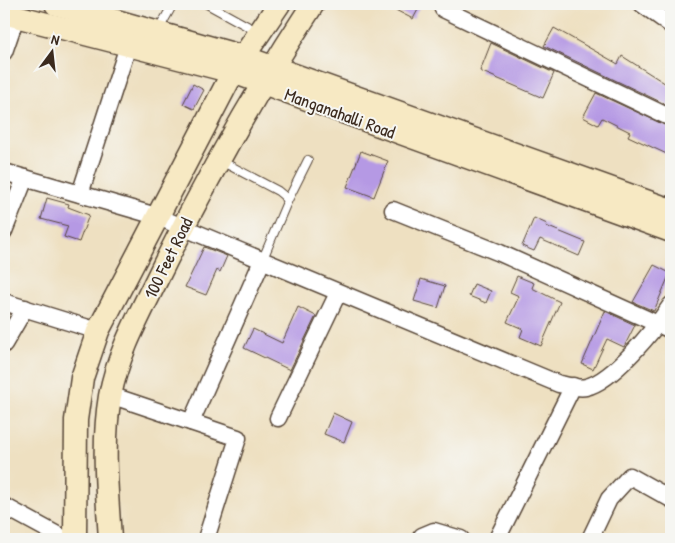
<svg xmlns="http://www.w3.org/2000/svg" width="675" height="543" font-family="'Patrick Hand',sans-serif">
<rect width="100%" height="100%" fill="#f6f6f2"/>
<filter id="ink" filterUnits="userSpaceOnUse"><feTurbulence type="fractalNoise" baseFrequency=".02" numOctaves="2"/><feDisplacementMap in="SourceGraphic" scale="10" xChannelSelector="R" yChannelSelector="G"/><feConvolveMatrix kernelMatrix="1 2 1 2 8 2 1 2 1" color-interpolation-filters="sRGB"/></filter>
<filter id="wash" filterUnits="userSpaceOnUse"><feTurbulence type="fractalNoise" baseFrequency=".0096" numOctaves="4" result="noise"/><feDisplacementMap in="SourceGraphic" scale="20" xChannelSelector="R" yChannelSelector="G"/><feGaussianBlur stdDeviation="1.12" result="paint"/><feColorMatrix in="noise" values="0 0 0 0 0 0 0 0 0 0 0 0 0 0 0 0 0 1.4 0 .05"/><feComposite in="paint" operator="in"/></filter>
<g filter="url(#wash)">
<rect width="100%" height="100%" fill="#eee0c1"/>
<g id="blocks">
<g fill="#b599e4">
<path d="M384 4H421L413 19Z"/>
<path d="M554 28 618 64 622 56 671 87V107L544 46Z"/>
<path d="M491 43 554 73 543 98 480 71Z"/>
<path d="M193 84 204 90 194 109 183 104Z"/>
<path d="M596 93 671 128V156L628 136 630 132 602 118 598 125 583 117Z"/>
<path d="M361 151 388 161 374 197 347 187Z"/>
<path d="M47 198 69 204 68 207 89 215 79 242 64 237 68 226 41 219Z"/>
<path d="M534 218 547 224 546 226 585 242 579 256 540 239 534 251 522 246Z"/>
<path d="M204 247 227 256 220 272 217 270 206 295 185 287Z"/>
<path d="M654 265 670 273 654 311 633 302Z"/>
<path d="M517 276 534 283 532 288 560 302 541 346 520 337 523 329 507 322 519 296 510 292Z"/>
<path d="M421 279 445 286 438 308 414 301Z"/>
<path d="M474 284 491 291 486 303 469 296Z"/>
<path d="M298 307 316 316 290 370 244 348 253 329 282 343Z"/>
<path d="M605 311 635 325 624 347 607 339 593 369 582 364Z"/>
<path d="M333 413 352 422 344 442 324 434Z"/>
</g>
</g>
</g>
<g filter="url(#ink)">
<use href="#blocks" fill-opacity="0" stroke="#564536" stroke-width="1"/>
<g fill="none" stroke-linecap="round" stroke-linejoin="round">
<g stroke="#564536" stroke-width="10">
<g id="lane">
<path d="M207 4 258 32"/>
<path d="M158 31 173 4"/>
<path d="M221 161 278 191 284 196 287 202"/>
<path d="M262 261 287 202 308 160"/>
</g>
</g>
<g stroke="#564536" stroke-width="19">
<g id="street">
<path d="M642 4 671 25"/>
<path d="M443 9 671 118"/>
<path d="M4 52 16 17"/>
<path d="M4 172 156 216 559 384C567 385 578 389 586 387 613 381 655 329 671 305"/>
<path d="M80 194 128 46"/>
<path d="M393 210 500 253 671 330"/>
<path d="M4 231 25 178"/>
<path d="M4 302 98 331"/>
<path d="M4 344 25 308"/>
<path d="M110 395 238 438 206 539"/>
<path d="M278 418 338 293"/>
<path d="M191 422 262 261"/>
<path d="M4 506 63 538"/>
<path d="M420 539 422 536 434 531 461 539"/>
<path d="M497 539 573 386"/>
<path d="M590 539 609 499 630 476 671 499"/>
</g>
</g>
<g stroke="#564536" stroke-width="25">
<g id="secondary">
<path d="M56 4 244 57 671 210"/>
<path d="M4 13 233 72 671 231"/>
<path d="M75 539 76 420 82 378 98 331 233 72 279 4"/>
<path d="M110 539C107 491 102 444 110 396 118 353 139 316 158 277 204 183 256 91 313 4"/>
</g>
</g>
<use href="#lane" stroke="#fff" stroke-width="8"/>
<use href="#street" stroke="#fff" stroke-width="16"/>
<use href="#secondary" stroke="#f7e9c3" stroke-width="22"/>
</g>
</g>
<g text-anchor="middle" dominant-baseline="central" stroke-width="4" stroke-linejoin="round" paint-order="stroke">
<g font-size="18" fill="#3b2a1e" stroke="#f6f6f2">
<text transform="translate(340 113) rotate(20)">Manganahalli Road</text>
<text transform="translate(168 258) rotate(-64)">100 Feet Road</text>
</g>
</g>
<rect width="675" height="543" fill="none" stroke="#f6f6f2" stroke-width="20"/>
<g transform="translate(52 52) rotate(15)" stroke="#f6f6f2" stroke-width="4" paint-order="stroke">
<path d="M0-4L9 19L0 12L-9 19Z" fill="#3b2a1e"/>
<text y="-8" font-size="14" font-weight="bold" text-anchor="middle" fill="#3b2a1e">N</text>
</g>
</svg>
